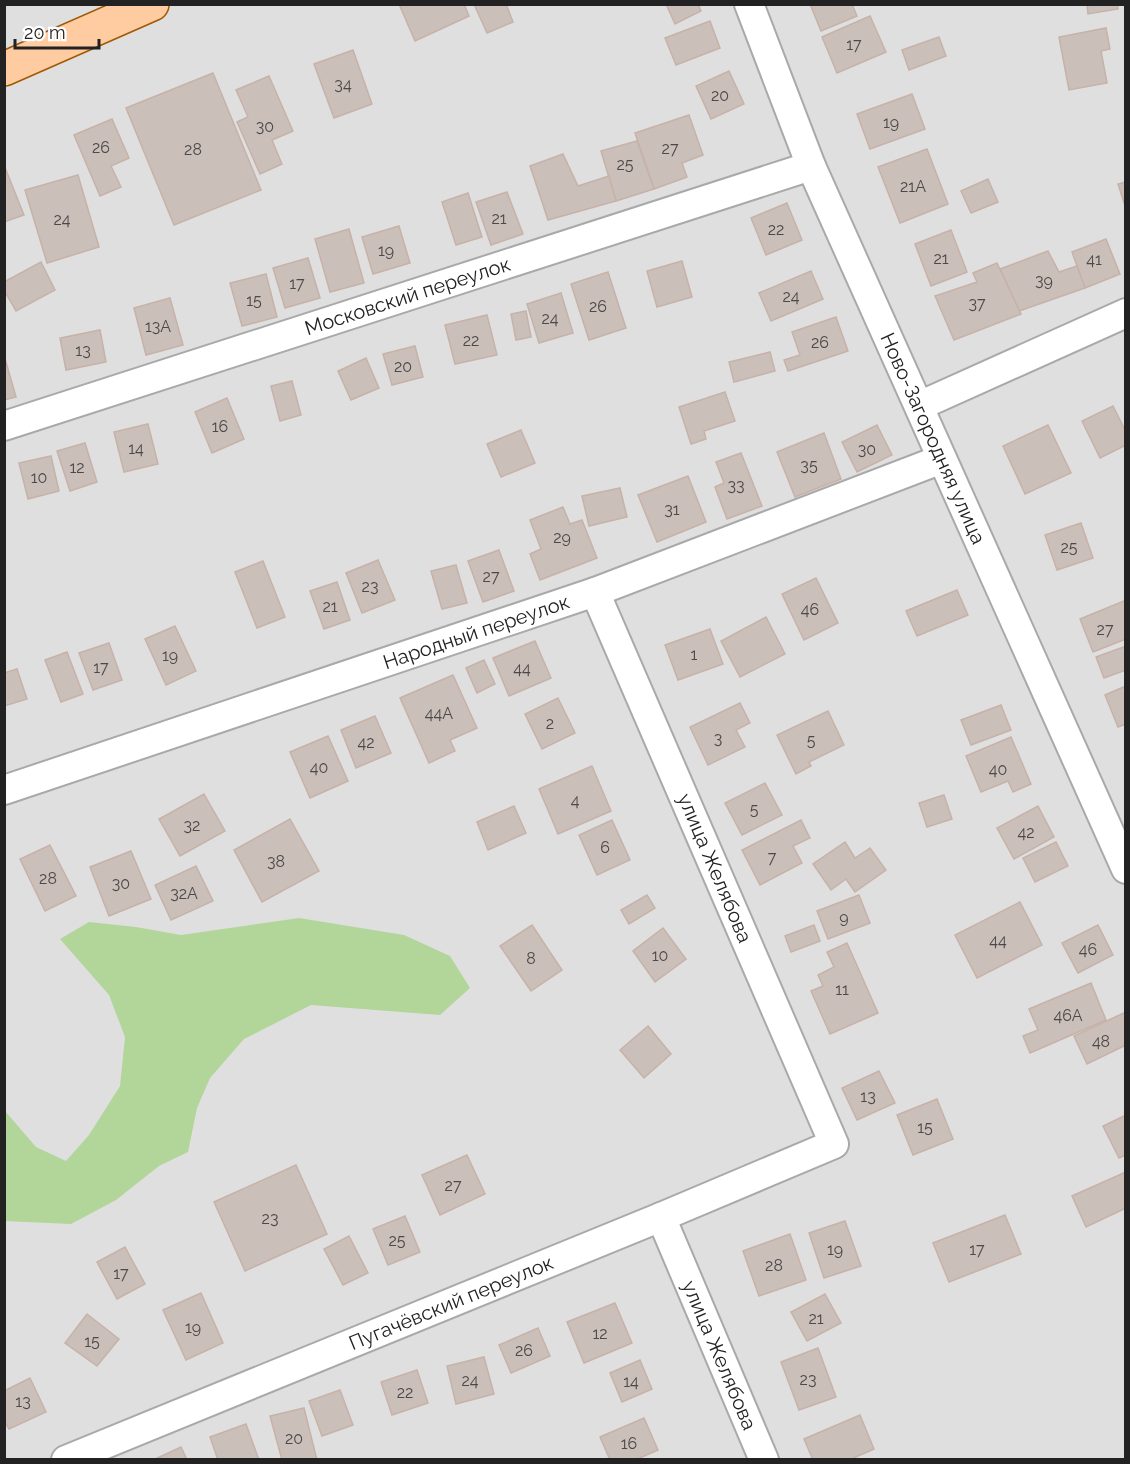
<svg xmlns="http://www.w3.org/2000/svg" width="1130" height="1464" font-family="Raleway,sans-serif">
<rect width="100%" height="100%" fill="#f3eee8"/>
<rect fill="#e0dfdf" x="5" y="5" width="1120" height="1454"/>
<path fill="#b2d599" d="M299 918 404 935 450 956 470 988 440 1015 311 1005 244 1039 210 1078 197 1108 188 1152 159 1166 116 1200 71 1224 5 1221V1111L36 1147 66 1161 89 1135 120 1086 125 1037 109 995 60 939 89 922 136 927 181 935Z"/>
<g fill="#cbbfba" stroke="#c6b2a8" stroke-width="1.5">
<path d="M399 4H464L469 16 415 41Z"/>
<path d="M474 4H506L513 22 487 33Z"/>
<path d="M666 4H698L701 11 675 24Z"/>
<path d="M810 4H852L857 16 821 31Z"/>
<path d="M1087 4H1117L1118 9 1088 14Z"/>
<path d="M870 16 886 52 837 73 822 37Z"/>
<path d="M710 21 720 48 676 65 665 38Z"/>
<path d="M1106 28 1110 49 1101 51 1107 83 1069 90 1059 37Z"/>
<path d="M939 37 946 56 909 70 902 50Z"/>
<path d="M353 50 372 104 334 118 314 64Z"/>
<path d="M729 71 744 104 711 119 696 86Z"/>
<path d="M213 73 261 190 174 225 126 108Z"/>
<path d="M269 76 293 131 272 140 282 164 260 174 237 122 248 117 236 90Z"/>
<path d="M912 94 925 129 870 149 857 114Z"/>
<path d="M689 115 703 155 682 163 687 177 654 189 635 133Z"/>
<path d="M112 119 129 158 111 166 121 187 100 196 74 135Z"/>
<path d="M637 141 654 189 616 201 601 151Z"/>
<path d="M927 149 948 204 900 223 878 167Z"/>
<path d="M563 154 578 186 609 176 616 201 548 220 530 166Z"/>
<path d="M4 165 24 215 4 222Z"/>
<path d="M78 175 99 247 47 263 25 190Z"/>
<path d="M988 179 998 202 971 213 961 191Z"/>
<path d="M1126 182V209L1118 184Z"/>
<path d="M507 192 523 234 491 245 476 202Z"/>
<path d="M468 193 482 237 456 245 442 202Z"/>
<path d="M787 203 802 240 766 255 751 218Z"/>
<path d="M399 226 410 263 373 274 362 237Z"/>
<path d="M349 229 364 283 330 292 315 239Z"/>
<path d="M951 230 967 272 931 286 915 244Z"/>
<path d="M1106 239 1120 274 1085 288 1072 252Z"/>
<path d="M1048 251 1059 272 1077 266 1085 288 1019 311 1000 269Z"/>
<path d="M308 258 320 298 285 308 273 268Z"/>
<path d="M682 261 692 297 657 307 647 271Z"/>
<path d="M41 262 55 290 16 311 4 290V282Z"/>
<path d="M997 263 1021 314 954 340 935 296 977 282 973 273Z"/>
<path d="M811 271 823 299 771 321 759 293Z"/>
<path d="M608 272 626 328 589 340 571 284Z"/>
<path d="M266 274 277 317 242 326 230 283Z"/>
<path d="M561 293 573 333 539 343 527 304Z"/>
<path d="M170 298 183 345 146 355 134 308Z"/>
<path d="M526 311 531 337 516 340 511 314Z"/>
<path d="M487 315 497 355 455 364 445 325Z"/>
<path d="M836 317 848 351 788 371 784 360 800 355 792 332Z"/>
<path d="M100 330 106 362 66 370 60 338Z"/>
<path d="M415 346 423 377 392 385 383 354Z"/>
<path d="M770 352 775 371 734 382 729 362Z"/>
<path d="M4 355 16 397 4 400Z"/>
<path d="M366 358 379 388 351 400 338 371Z"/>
<path d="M292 381 301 415 280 421 271 386Z"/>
<path d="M725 392 735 421 704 431 706 439 691 444 679 407Z"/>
<path d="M227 398 244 439 212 453 195 412Z"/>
<path d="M1113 406 1126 432V445L1100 458 1082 421Z"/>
<path d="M148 424 158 464 124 472 114 432Z"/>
<path d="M877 425 892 455 857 472 842 442Z"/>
<path d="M1048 425 1071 473 1025 494 1003 446Z"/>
<path d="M521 430 535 463 501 477 487 444Z"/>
<path d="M824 433 841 479 795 497 777 452Z"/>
<path d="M85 443 97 482 70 491 57 451Z"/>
<path d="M741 453 762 506 727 519 715 487 724 483 716 462Z"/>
<path d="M51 456 59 491 28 499 19 463Z"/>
<path d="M688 476 706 522 657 542 638 495Z"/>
<path d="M620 488 627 517 589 526 582 496Z"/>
<path d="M563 507 570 524 582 520 597 558 540 580 530 554 541 549 530 520Z"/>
<path d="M1081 523 1093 558 1057 570 1045 535Z"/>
<path d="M499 550 514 591 483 602 468 561Z"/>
<path d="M378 560 395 600 362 613 346 573Z"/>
<path d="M263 561 285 617 257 628 235 572Z"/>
<path d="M456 565 467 603 442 609 431 571Z"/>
<path d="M816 578 838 623 804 640 782 594Z"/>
<path d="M337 582 350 620 324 629 310 591Z"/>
<path d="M957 590 968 615 917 636 906 611Z"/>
<path d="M1126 600V639L1093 652 1080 619Z"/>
<path d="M766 617 785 654 740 677 721 641Z"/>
<path d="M175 626 196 671 166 685 145 639Z"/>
<path d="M710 629 723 664 678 680 665 645Z"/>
<path d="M535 641 551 678 509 696 493 658Z"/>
<path d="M109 643 122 680 93 690 79 653Z"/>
<path d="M1126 646V670L1104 678 1096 657Z"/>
<path d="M67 652 83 694 61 702 45 660Z"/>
<path d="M484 660 495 684 477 693 466 668Z"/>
<path d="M17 669 27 699 4 706V673Z"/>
<path d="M453 675 477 728 450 740 455 751 429 763 400 698Z"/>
<path d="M1126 686V724L1118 727 1105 695Z"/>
<path d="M558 698 575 733 542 749 525 714Z"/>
<path d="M740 703 750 723 736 730 745 747 708 765 690 727Z"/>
<path d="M1001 705 1011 730 971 745 961 720Z"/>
<path d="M828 711 844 745 809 762 811 766 796 774 777 735Z"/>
<path d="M375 716 391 753 356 768 341 730Z"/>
<path d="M328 736 348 781 310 798 290 752Z"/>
<path d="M1011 737 1031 784 1013 792 1008 781 981 792 966 756Z"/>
<path d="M592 766 611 811 558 834 539 789Z"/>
<path d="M765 783 782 815 742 835 725 803Z"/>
<path d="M204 794 225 831 180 856 159 819Z"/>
<path d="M944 795 952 819 927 827 919 803Z"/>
<path d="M514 806 526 833 488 850 477 822Z"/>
<path d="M1038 806 1054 837 1014 859 997 828Z"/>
<path d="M290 819 319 871 262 902 234 850Z"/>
<path d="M612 820 630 860 597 875 579 835Z"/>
<path d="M801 820 810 838 793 846 802 863 760 885 742 850Z"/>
<path d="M845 842 855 858 870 848 886 870 855 892 846 879 831 890 813 864Z"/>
<path d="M1056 842 1068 866 1035 882 1023 858Z"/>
<path d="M50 845 76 896 45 911 20 859Z"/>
<path d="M131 851 151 899 109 916 90 867Z"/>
<path d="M196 866 213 901 171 920 155 885Z"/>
<path d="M647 895 655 908 629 924 621 910Z"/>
<path d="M859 895 870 923 828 939 817 911Z"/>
<path d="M1020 902 1042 945 977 978 955 935Z"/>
<path d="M532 925 562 970 531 991 500 946Z"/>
<path d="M814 925 820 941 791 952 785 936Z"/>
<path d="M1098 925 1113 955 1078 973 1062 943Z"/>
<path d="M663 928 686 959 655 982 633 951Z"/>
<path d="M847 943 878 1013 830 1034 811 991 823 986 818 975 834 967 827 952Z"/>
<path d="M1091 983 1106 1020 1030 1053 1023 1036 1038 1030 1029 1009Z"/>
<path d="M1126 1012V1045L1087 1064 1074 1036Z"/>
<path d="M648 1026 671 1054 644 1078 620 1050Z"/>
<path d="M879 1071 895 1103 857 1120 842 1088Z"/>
<path d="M937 1099 953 1139 913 1155 897 1115Z"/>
<path d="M1126 1115V1155L1119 1158 1103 1126Z"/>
<path d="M467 1155 485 1194 440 1215 422 1175Z"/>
<path d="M296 1165 327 1234 245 1271 214 1202Z"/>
<path d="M1126 1172V1208L1086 1227 1072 1196Z"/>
<path d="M1005 1215 1021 1254 949 1282 933 1243Z"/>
<path d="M405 1216 420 1252 388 1265 373 1229Z"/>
<path d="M845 1221 861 1266 824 1278 809 1233Z"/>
<path d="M790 1234 806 1280 759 1296 743 1251Z"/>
<path d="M349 1236 368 1273 343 1285 324 1249Z"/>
<path d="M125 1247 145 1284 117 1299 97 1262Z"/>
<path d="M201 1293 223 1343 186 1360 163 1310Z"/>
<path d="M825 1294 841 1323 807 1341 791 1312Z"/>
<path d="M615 1303 632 1343 584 1363 567 1322Z"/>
<path d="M87 1314 119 1339 97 1366 65 1343Z"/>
<path d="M538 1328 550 1356 511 1373 499 1345Z"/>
<path d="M818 1348 836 1397 799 1410 781 1362Z"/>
<path d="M484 1357 494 1394 456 1404 447 1366Z"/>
<path d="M640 1360 652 1389 622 1402 610 1373Z"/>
<path d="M417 1370 428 1403 392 1415 381 1382Z"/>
<path d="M30 1378 46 1412 9 1429 4 1420V1391Z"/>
<path d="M340 1390 353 1425 322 1436 309 1401Z"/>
<path d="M304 1408 317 1460H282L270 1416Z"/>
<path d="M860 1415 874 1449 849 1460H813L804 1439Z"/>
<path d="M644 1418 658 1450 635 1460H610L600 1437Z"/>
<path d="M246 1424 259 1460H218L210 1437Z"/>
<path d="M181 1447 187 1460H153Z"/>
</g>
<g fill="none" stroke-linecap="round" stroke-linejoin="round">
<g stroke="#a9a9a9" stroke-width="32">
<g id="street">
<path id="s1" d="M749 4 811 166 1126 869"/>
<path d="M919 406 1126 313"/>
<path id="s2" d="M4 426 811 166"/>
<path id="s3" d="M4 790 595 592 942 459"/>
<path id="s4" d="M661 1217 764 1460"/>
<path id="s5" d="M66 1460 661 1217 834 1144 595 592"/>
</g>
</g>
<g stroke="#9f5800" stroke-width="36">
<path id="primary" d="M4 69 152 4"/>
</g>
<use href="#street" stroke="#fff" stroke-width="28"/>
<use href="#primary" stroke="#ffcba0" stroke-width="33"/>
</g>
<g text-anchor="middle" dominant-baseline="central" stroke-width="4.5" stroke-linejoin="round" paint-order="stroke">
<g font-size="16" fill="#4c4948">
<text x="854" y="44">17</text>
<text x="343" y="84">34</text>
<text x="720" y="95">20</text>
<text x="891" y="122">19</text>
<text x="265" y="126">30</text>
<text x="101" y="147">26</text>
<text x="670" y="148">27</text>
<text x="193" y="149">28</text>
<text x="625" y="164">25</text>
<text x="913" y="186">21А</text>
<text x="499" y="218">21</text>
<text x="62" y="219">24</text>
<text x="776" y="229">22</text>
<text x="386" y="250">19</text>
<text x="941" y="258">21</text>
<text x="1094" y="259">41</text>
<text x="1044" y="280">39</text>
<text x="297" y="283">17</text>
<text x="791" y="296">24</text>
<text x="254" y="300">15</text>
<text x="977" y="303">37</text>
<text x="598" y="306">26</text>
<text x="550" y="318">24</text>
<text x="158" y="326">13А</text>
<text x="471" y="340">22</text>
<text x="820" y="342">26</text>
<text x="83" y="350">13</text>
<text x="403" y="366">20</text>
<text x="220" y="426">16</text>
<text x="136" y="448">14</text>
<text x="867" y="449">30</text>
<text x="809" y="465">35</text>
<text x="77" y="467">12</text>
<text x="39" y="477">10</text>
<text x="736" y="485">33</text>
<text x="672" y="509">31</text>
<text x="562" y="537">29</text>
<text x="1069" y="547">25</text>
<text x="491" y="576">27</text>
<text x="370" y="586">23</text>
<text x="330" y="606">21</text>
<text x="810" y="609">46</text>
<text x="1105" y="629">27</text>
<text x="694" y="654">1</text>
<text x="170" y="655">19</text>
<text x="101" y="667">17</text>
<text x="522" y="668">44</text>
<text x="439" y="713">44А</text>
<text x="550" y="723">2</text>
<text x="718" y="738">3</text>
<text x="811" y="740">5</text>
<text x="366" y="742">42</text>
<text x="319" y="767">40</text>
<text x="998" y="769">40</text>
<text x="575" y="800">4</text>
<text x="754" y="809">5</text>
<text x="192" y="825">32</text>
<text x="1026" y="832">42</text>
<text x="605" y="847">6</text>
<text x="772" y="857">7</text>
<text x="276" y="861">38</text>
<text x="48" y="878">28</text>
<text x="121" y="883">30</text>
<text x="184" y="893">32А</text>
<text x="844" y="917">9</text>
<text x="998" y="940">44</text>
<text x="1088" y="949">46</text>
<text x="660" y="955">10</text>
<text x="531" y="958">8</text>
<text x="842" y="989">11</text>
<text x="1068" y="1015">46А</text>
<text x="1101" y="1041">48</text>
<text x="868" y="1096">13</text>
<text x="925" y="1127">15</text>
<text x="453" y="1185">27</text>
<text x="270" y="1218">23</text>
<text x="397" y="1240">25</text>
<text x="835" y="1249">19</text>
<text x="977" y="1249">17</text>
<text x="774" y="1265">28</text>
<text x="121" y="1273">17</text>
<text x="816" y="1318">21</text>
<text x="193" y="1327">19</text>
<text x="600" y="1333">12</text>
<text x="92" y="1341">15</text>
<text x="524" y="1350">26</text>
<text x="808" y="1379">23</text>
<text x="470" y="1380">24</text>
<text x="631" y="1381">14</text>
<text x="405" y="1392">22</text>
<text x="23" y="1401">13</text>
<text x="294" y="1438">20</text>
<text x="629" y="1443">16</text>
</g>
<g font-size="20" fill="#222" stroke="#fff">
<text stroke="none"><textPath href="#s2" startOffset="424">Московский переулок</textPath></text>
<text stroke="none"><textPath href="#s1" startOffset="472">Ново-Загородняя улица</textPath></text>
<text stroke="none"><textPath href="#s3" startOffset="498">Народный переулок</textPath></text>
<text transform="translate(715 868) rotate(67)">улица Желябова</text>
<text stroke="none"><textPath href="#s5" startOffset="416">Пугачёвский переулок</textPath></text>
<text stroke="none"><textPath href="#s4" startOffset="150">улица Желябова</textPath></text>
</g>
</g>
<rect width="1130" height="1464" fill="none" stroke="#222222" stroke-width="12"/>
<path d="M15 39v9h84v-9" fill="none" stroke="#222222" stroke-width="3"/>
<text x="24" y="39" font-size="18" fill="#222222" stroke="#ffffff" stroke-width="4.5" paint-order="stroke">20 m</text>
</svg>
